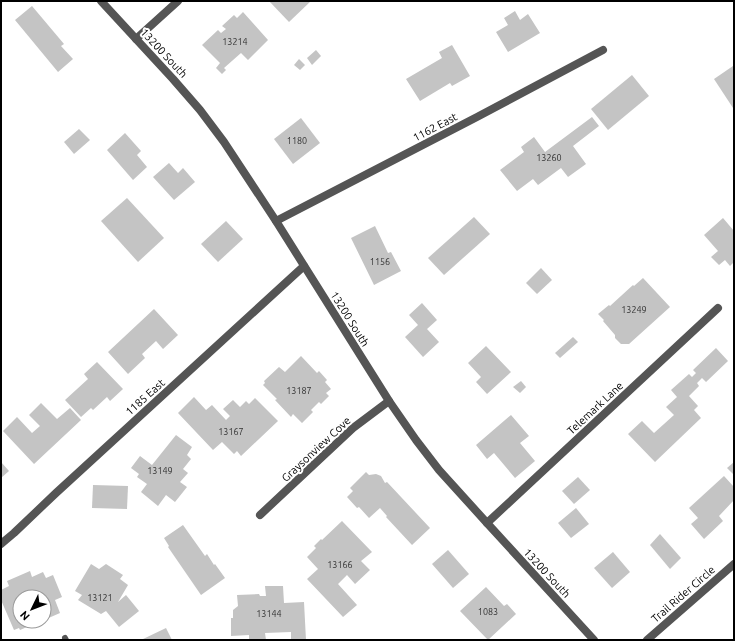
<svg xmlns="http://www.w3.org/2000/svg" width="735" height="641" font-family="Ubuntu,sans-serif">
<rect width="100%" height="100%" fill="#fff"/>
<g fill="#c4c4c4">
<path d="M269 1H311L289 22Z"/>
<path d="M32 6 64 44 61 46 73 59 58 72 15 20Z"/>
<path d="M515 11 520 20 528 14 540 33 508 52 496 32 508 25 504 18Z"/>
<path d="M243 12 268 40 248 60 241 53 224 68 226 70 222 74 216 68 220 63 202 45 218 30 221 33 226 29 222 26 234 15 237 18Z"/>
<path d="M452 45 470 76 452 86 450 83 420 101 406 79 442 58 439 52Z"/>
<path d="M316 50 321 56 312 65 307 58Z"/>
<path d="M299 59 305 65 300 70 294 65Z"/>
<path d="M733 66 734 67V107L733 108 714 79Z"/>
<path d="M632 75 649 96 608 130 591 109Z"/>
<path d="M592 117 599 126 573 146 586 164 568 177 561 168 538 185 533 179 517 191 500 170 524 152 521 147 534 137 545 152Z"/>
<path d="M301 118 320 143 293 164 274 139Z"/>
<path d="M79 129 90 140 74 154 64 142Z"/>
<path d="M125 133 141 151 137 155 147 167 133 180 107 150Z"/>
<path d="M169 163 178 173 183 168 195 182 174 200 153 177Z"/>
<path d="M127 198 164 238 138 262 101 221Z"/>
<path d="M474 217 490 234 444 275 428 258Z"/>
<path d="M723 218 734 231V262L730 266 725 260 719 265 711 257 718 251 704 235Z"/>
<path d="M226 221 243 239 218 262 201 244Z"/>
<path d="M375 226 388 253 391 252 401 271 374 285 351 238Z"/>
<path d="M541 268 552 280 537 294 526 283Z"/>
<path d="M643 278 670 307 629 344H621L615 338V335L603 321 604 320 598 314 609 305 610 306 633 285 634 286Z"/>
<path d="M422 303 437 320 427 329 439 342 423 357 405 337 418 325 409 315Z"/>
<path d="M154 309 178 335 163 349 156 341 142 354 145 358 128 374 108 352Z"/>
<path d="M573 337 578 342 560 358 555 353Z"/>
<path d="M486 346 511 372 487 394 476 382 481 377 468 363Z"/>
<path d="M716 348 728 361 706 382 702 378 697 383 699 386 689 396 698 406 694 410 701 418 655 462 628 434 642 421 654 433 674 415 666 407 677 397 671 390 689 374 692 377 696 373 693 370Z"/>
<path d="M301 356 317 373 319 371 327 380 325 382 331 389 326 393 329 396 321 404 319 402 311 410 313 412 302 423 293 414 291 417 275 400 277 399 263 385 265 383 264 381 279 367 285 372Z"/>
<path d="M97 362 123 389 110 401 107 397 93 410 91 408 81 417 65 400 88 379 84 374Z"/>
<path d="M521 381 526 387 520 393 513 387Z"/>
<path d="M194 397 206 410 212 405 226 420 230 416 223 409 233 400 240 407 246 401 249 404 255 398 278 421 241 456 237 451 234 454 222 442 213 450 178 413Z"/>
<path d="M41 403 57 419 70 408 81 420 34 464 3 431 17 417 32 433 40 426 29 415Z"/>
<path d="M511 415 529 436 520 443 535 461 515 478 494 453 487 459 476 445Z"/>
<path d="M176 435 192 447 187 455 191 459 183 469 188 473 180 482 187 487 175 502 166 495 158 506 141 492 147 484 137 477 139 474 131 468 140 456 152 465Z"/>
<path d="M1 462 9 471 1 478Z"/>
<path d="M734 462V475L727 468Z"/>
<path d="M366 472 369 475 376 474 381 476 385 483 387 482 430 528 412 545 386 517 387 516 380 508 369 518 359 507 357 508 347 497 353 491 350 488Z"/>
<path d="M724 476 734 487V500L719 516 723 521 704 539 691 524 698 518 689 508Z"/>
<path d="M578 477 590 490 574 504 562 491Z"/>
<path d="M93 485 128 486 127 509 92 508Z"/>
<path d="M576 508 589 524 571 538 558 523Z"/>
<path d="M342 521 372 552 361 561 370 570 355 584 347 575 338 584 357 605 343 617 307 579 318 569 307 557 316 548 314 546 321 539 322 540Z"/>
<path d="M183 525 205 556 207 554 214 565 215 564 225 578 201 595 168 547 169 546 164 538Z"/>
<path d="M660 534 681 558 670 569 650 545Z"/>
<path d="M448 550 469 574 453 588 432 564Z"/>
<path d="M613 552 630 572 612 588 594 568Z"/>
<path d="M91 564 99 569 106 564 123 575 120 579 128 585 118 602 126 595 139 611 119 627 106 611 101 614 78 600 82 595 75 591Z"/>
<path d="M30 571 32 577 43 572 46 578 53 575 62 597 55 600 60 613 44 620V597H20V621H41L20 630 19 628 14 630 1 600V590L9 586 7 581Z"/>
<path d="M265 586H283L284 603 304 602 306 640H291V632L265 633 266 640H249V635L231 636V618H233V610L238 606 237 595 259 594 260 596H266Z"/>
<path d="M486 587 504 606 507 604 516 614 488 640 460 611Z"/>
<path d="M166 628 172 640H141Z"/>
</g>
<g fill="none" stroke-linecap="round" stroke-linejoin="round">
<path stroke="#555" stroke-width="6" d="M65 638 66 640"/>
<g stroke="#555" stroke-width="8">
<path d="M136 39 178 1"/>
<path d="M276 221 477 117 603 50"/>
<path d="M260 515 353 428 389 401"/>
<path d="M487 523 718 308"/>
<path d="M1 544 14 533 56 493 304 266"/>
<path d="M647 640 734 564"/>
</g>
<path stroke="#555" stroke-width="8" d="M101 1 173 79 200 110 224 142 276 221 389 401 416 440 439 470 487 523 594 640"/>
</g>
<g text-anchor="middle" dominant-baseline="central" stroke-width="4" stroke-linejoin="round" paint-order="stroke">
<g font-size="9" fill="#313131">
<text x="235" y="42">13214</text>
<text x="297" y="141">1180</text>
<text x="549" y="158">13260</text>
<text x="380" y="262">1156</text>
<text x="634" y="310">13249</text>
<text x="299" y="391">13187</text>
<text x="231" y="432">13167</text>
<text x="160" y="471">13149</text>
<text x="340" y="565">13166</text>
<text x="100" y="598">13121</text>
<text x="488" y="612">1083</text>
<text x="269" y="614">13144</text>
</g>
<g font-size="11" fill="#000" stroke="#fff">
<text transform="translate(164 53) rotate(47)">13200 South</text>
<text transform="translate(435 127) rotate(-28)">1162 East</text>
<text transform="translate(350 319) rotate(58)">13200 South</text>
<text transform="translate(145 397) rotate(-42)">1185 East</text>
<text transform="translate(595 408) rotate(-43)">Telemark Lane</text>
<text transform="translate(316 449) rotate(-43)">Graysonview Cove</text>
<text transform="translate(547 573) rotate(47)">13200 South</text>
<text transform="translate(683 594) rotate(-41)">Trail Rider Circle</text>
</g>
</g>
<rect width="735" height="641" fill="none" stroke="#000000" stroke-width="4"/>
<g transform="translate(32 609) rotate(227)"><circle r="19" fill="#ffffff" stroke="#999999"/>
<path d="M0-3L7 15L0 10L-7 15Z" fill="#000000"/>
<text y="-6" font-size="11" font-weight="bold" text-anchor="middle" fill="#000000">N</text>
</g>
</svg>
